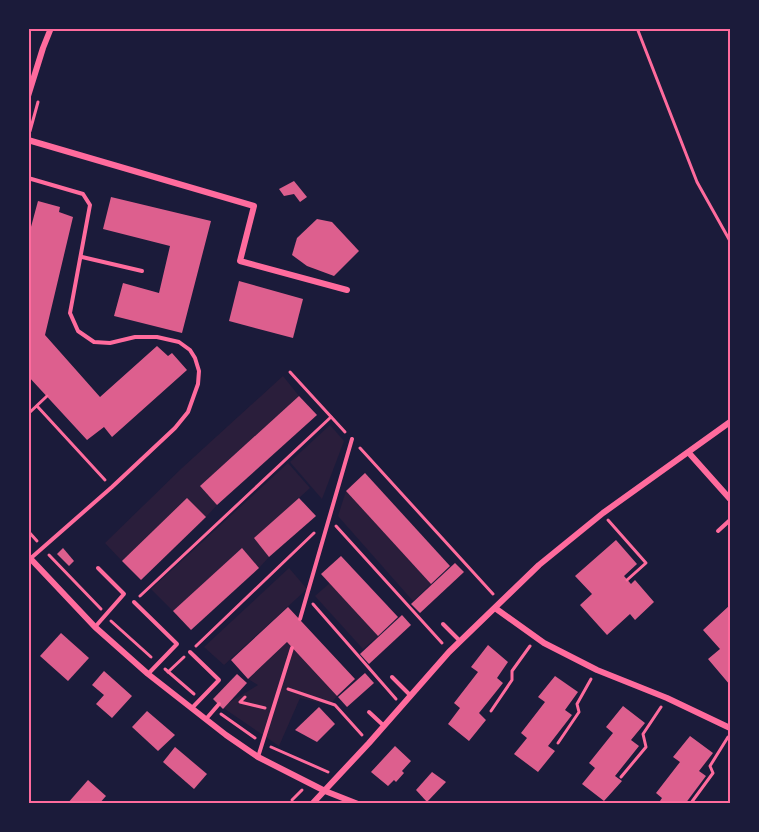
<svg xmlns="http://www.w3.org/2000/svg" width="759" height="832" font-family="Barlow,sans-serif">
<rect width="100%" height="100%" fill="#1b1b3a"/>
<g fill="#2a1e3b">
<path d="M283 376 299 396 200 486 217 505 206 517 122 561 105 543 182 468Z"/>
<path d="M330 425 344 441 322 499 290 462Z"/>
<path d="M288 463 310 488 255 538 269 557 259 568 241 549 173 611 151 589Z"/>
<path d="M346 491 431 584 413 601 338 516Z"/>
<path d="M289 568 307 589 224 665 204 647Z"/>
<path d="M330 583 378 636 363 649 315 596Z"/>
<path d="M287 642 337 696 330 705 300 698 279 746 222 707 258 685 248 679Z"/>
</g>
<g fill="#dd5f8e">
<path d="M294 181 307 197 300 202 294 194 284 196 279 189Z"/>
<path d="M111 197 211 221 182 333 114 316 123 283 159 293 170 246 103 229Z"/>
<path d="M38 201 60 207 59 212 73 217 45 335 100 397 157 346 168 356 172 353 187 370 112 437 104 427 87 440 28 376V238Z"/>
<path d="M317 219 332 222 359 251 334 276 307 266 292 255 297 238Z"/>
<path d="M239 281 303 299 293 338 229 321Z"/>
<path d="M299 396 317 415 217 505 200 486Z"/>
<path d="M365 473 450 566 431 584 346 491Z"/>
<path d="M187 498 206 517 141 580 122 561Z"/>
<path d="M299 498 316 516 269 557 254 538Z"/>
<path d="M616 540 637 564 624 576 631 584 635 580 654 602 635 620 630 614 607 635 580 605 592 594 575 576Z"/>
<path d="M63 548 74 561 69 566 57 554Z"/>
<path d="M242 548 259 568 191 630 173 611Z"/>
<path d="M341 556 398 617 378 636 321 574Z"/>
<path d="M455 563 464 572 420 613 411 604Z"/>
<path d="M730 605V685L708 659 720 649 703 630Z"/>
<path d="M288 607 355 679 337 696 287 642 248 679 231 660Z"/>
<path d="M402 615 411 625 369 664 360 654Z"/>
<path d="M61 633 89 658 68 681 40 656Z"/>
<path d="M488 645 508 662 497 678 503 683 479 713 486 720 469 741 448 724 460 708 454 703 478 672 471 667Z"/>
<path d="M104 671 132 696 112 718 96 704 104 695 92 685Z"/>
<path d="M365 673 374 683 347 707 338 697Z"/>
<path d="M237 674 247 683 223 709 213 699Z"/>
<path d="M555 676 578 692 565 710 572 715 548 746 555 751 538 772 514 754 527 738 521 733 545 702 538 697Z"/>
<path d="M623 706 645 723 631 740 639 746 615 776 622 781 604 801 582 784 595 768 589 763 613 733 606 727Z"/>
<path d="M319 707 335 724 317 742 295 730Z"/>
<path d="M147 711 175 735 158 751 132 727Z"/>
<path d="M690 736 713 753 699 771 706 776 685 804H658L662 798 656 793 680 762 673 757Z"/>
<path d="M395 746 411 761 402 771 404 773 396 782 394 780 388 786 371 772Z"/>
<path d="M175 747 207 774 194 789 163 762Z"/>
<path d="M432 772 446 782 427 802 416 790Z"/>
<path d="M88 780 106 796 99 804H67Z"/>
</g>
<g fill="none" stroke-linecap="round" stroke-linejoin="round">
<g stroke="#ff6b9d" stroke-width="3">
<path d="M637 28 697 182 730 241"/>
<path d="M30 131 38 102"/>
<path d="M290 372 345 432"/>
<path d="M37 406 105 480"/>
<path d="M28 414 47 396"/>
<path d="M360 448 493 594"/>
<path d="M608 520 646 563 627 580"/>
<path d="M336 526 442 643"/>
<path d="M28 531 37 541"/>
<path d="M49 555 101 609"/>
<path d="M140 596 331 417"/>
<path d="M313 604 396 699"/>
<path d="M111 621 151 657"/>
<path d="M196 646 314 533"/>
<path d="M165 669 194 694"/>
<path d="M168 672 184 657"/>
<path d="M288 689 335 705 362 735"/>
<path d="M245 697 240 702 265 708"/>
<path d="M491 711 512 680V671L530 646"/>
<path d="M221 714 255 738"/>
<path d="M558 743 579 712 577 704 591 679"/>
<path d="M271 747 328 772"/>
<path d="M621 777 646 747 643 734 661 707"/>
<path d="M292 800 302 790"/>
<path d="M691 803 713 773 710 766 728 737"/>
</g>
<g stroke="#ff6b9d" stroke-width="4">
<path d="M28 178 83 194 90 205 70 313 78 331 94 342 110 343 135 337H157L179 342 190 350 195 358 199 371 198 384 188 412 175 428 112 487 31 558"/>
<path d="M82 257 142 271"/>
<path d="M718 531 730 520"/>
<path d="M134 602 177 644 148 674"/>
<path d="M300 619 352 439"/>
<path d="M443 624 460 641"/>
<path d="M95 627 124 594 98 568"/>
<path d="M190 652 219 680 192 708"/>
<path d="M392 677 410 695"/>
<path d="M369 712 383 725"/>
<path d="M206 719 219 704"/>
<path d="M258 757 292 648"/>
</g>
<g stroke="#ff6b9d" stroke-width="6">
<path d="M28 96 43 48 51 28"/>
<path d="M28 140 254 206 240 261 347 290"/>
<path d="M689 453 730 499"/>
<path d="M28 556 95 627 148 674 226 735 258 757 325 791 358 804"/>
<path d="M495 608 544 643 597 670 667 698 730 728"/>
<path d="M312 804 369 743 449 652 539 565 603 513 730 422"/>
</g>
</g>
<rect width="759" height="832" fill="none" stroke="#1b1b3a" stroke-width="60"/>
<rect x="30" y="30" width="699" height="772" fill="none" stroke="#ff6b9d" stroke-width="2"/>
</svg>
